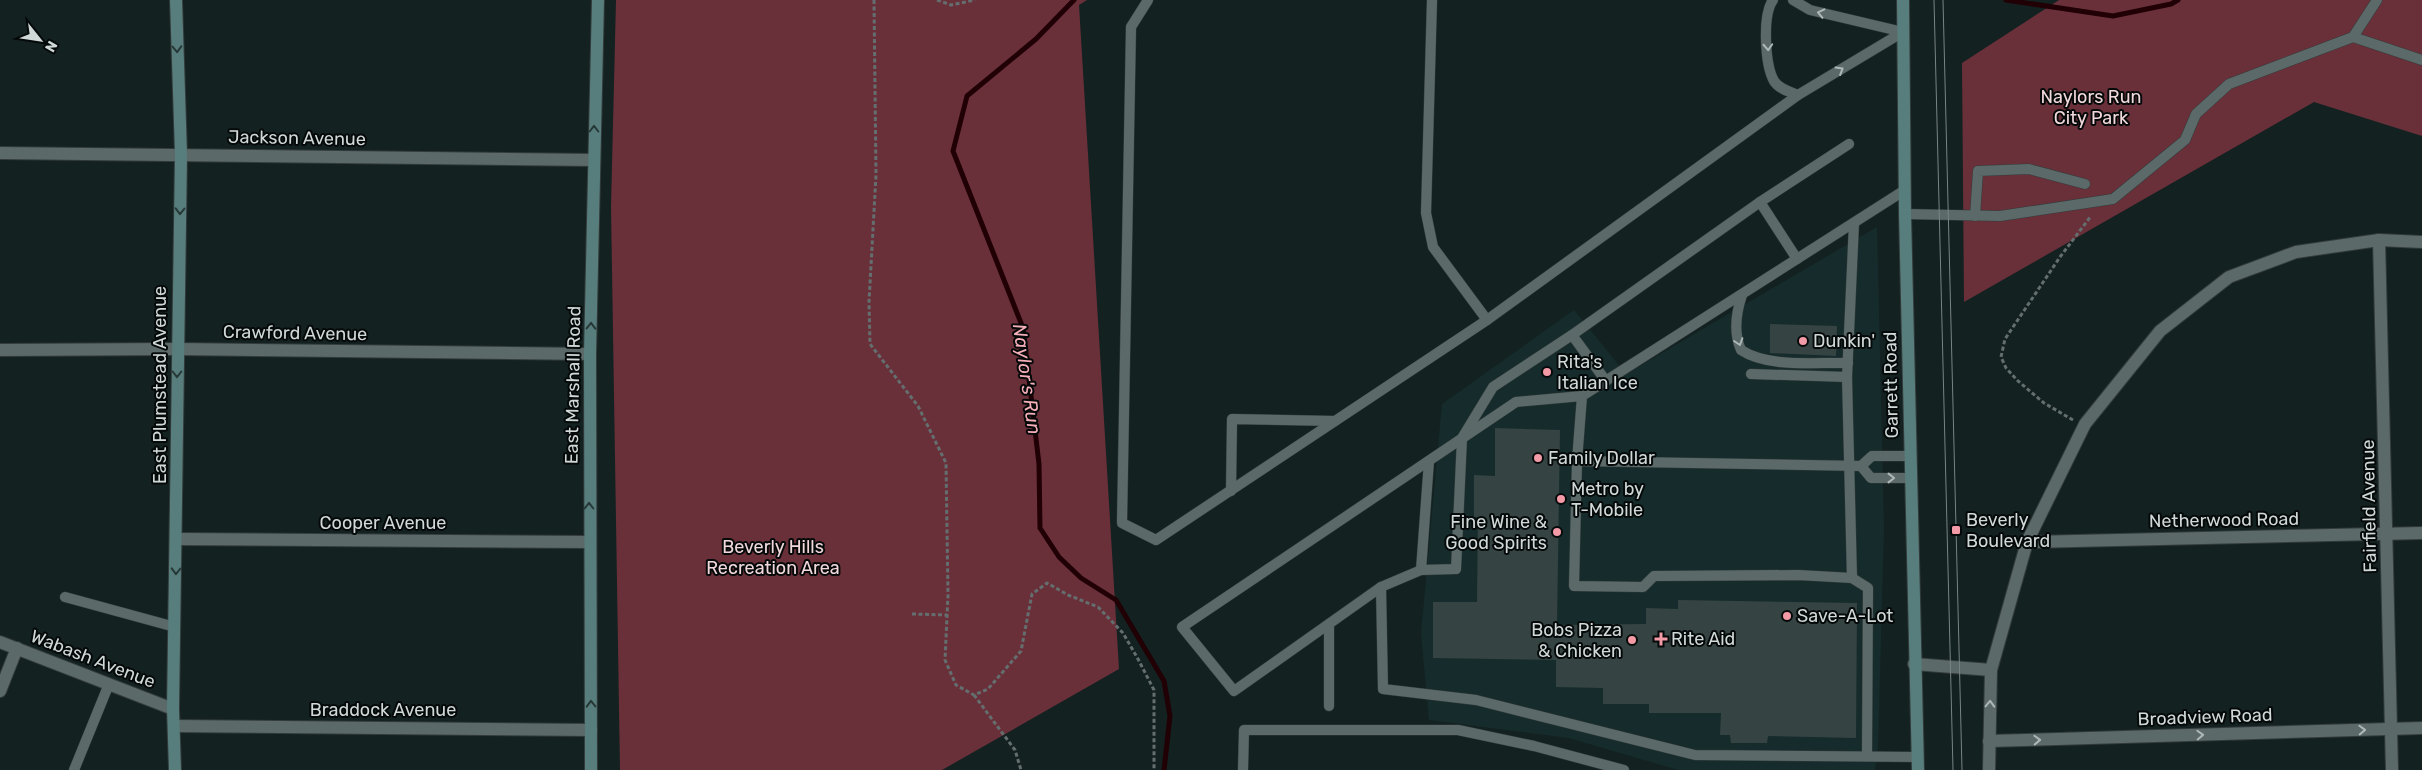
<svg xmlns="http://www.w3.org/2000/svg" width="2422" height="770" font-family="Rubik,sans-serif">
<rect width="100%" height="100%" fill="#142121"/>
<path fill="#162c2c" d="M1877 227 1884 529 1878 747 1875 770H1678L1569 738 1429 720 1421 634 1442 404 1574 310 1626 374Z"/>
<g fill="#6a303a">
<path d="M616 0H1087L1079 5 1119 669 942 770H620L611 207Z"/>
<path d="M2059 0H2422V136L2314 102 1964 302 1962 63Z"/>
</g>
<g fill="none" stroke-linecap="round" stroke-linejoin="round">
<g stroke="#200005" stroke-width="5">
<path d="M1074 0 1036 39 967 96 953 151 1023 328 1039 464 1040 528 1059 557 1081 578 1116 600 1164 681 1170 716 1164 770"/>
<path d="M2006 0 2113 16 2171 4 2178 0"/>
</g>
</g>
<g fill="#364343">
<path d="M1770 324 1837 326 1836 356 1770 353Z"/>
<path d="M1495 428 1560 430 1557 625 1646 624V608L1678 609V600L1857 603 1856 738 1768 736 1767 743H1731L1730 735H1720L1721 713H1649V704H1603V688L1556 687V660L1433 658V602H1477L1478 517H1474V475L1495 476Z"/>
</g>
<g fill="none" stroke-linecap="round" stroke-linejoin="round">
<g stroke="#333b3b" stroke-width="11">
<g id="lane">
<path d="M1148 0 1131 27 1122 523 1156 540 1487 320 1433 247 1426 213 1432 0"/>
<path d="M1773 0C1762 15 1765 65 1774 81 1779 89 1790 92 1798 95"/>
<path d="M1793 0 1810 10 1903 32"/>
<path d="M2353 37 2422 60"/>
<path d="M1905 190 1582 396 1516 402 1182 627 1234 691 1381 587 1383 689 1476 700 1695 755 1918 757"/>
<path d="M1905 214 2000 216 2113 199 2185 140 2196 114 2229 84 2353 37 2377 0"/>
<path d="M1975 216 1978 171 2029 169 2085 184"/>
<path d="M1797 259 1760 202 1849 144"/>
<path d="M1742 295C1736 313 1733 332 1741 350 1768 368 1815 362 1848 363"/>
<path d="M1487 320 1798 95 1903 32"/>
<path d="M1572 335 1606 381"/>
<path d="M1751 374 1847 377"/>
<path d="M1582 396 1577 461 1861 466"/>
<path d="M1910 456H1872L1861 466 1871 478H1910"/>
<path d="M1429 461 1421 570 1456 569 1462 438 1493 387 1572 335 1760 202"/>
<path d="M1577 461 1574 586 1643 587 1654 576 1798 575 1852 578 1847 377 1854 223"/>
<path d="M1231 491 1232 419 1335 421"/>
<path d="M1852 578 1868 588 1867 756"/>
<path d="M1381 587 1421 570"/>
<path d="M65 597 175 627"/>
<path d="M1329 706V624"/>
<path d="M74 770 109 684"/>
<path d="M1243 770 1244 730H1458L1534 746 1624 770"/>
</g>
</g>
<g stroke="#333b3b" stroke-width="14">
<g id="street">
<path d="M0 153 594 160"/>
<path d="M2379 240 2392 770"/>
<path d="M0 350 177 349 590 354"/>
<path d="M177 539 589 542"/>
<path d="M2027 542 2422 533"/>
<path d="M0 642 173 709"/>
<path d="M1914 664 1991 670"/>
<path d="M0 691 17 648"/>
<path d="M174 726 591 730"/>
<path d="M1989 741 2422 728"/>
<path d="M1989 770 1991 670 2027 542 2085 424 2160 331 2229 277 2296 252 2379 240 2422 242"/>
</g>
</g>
<g stroke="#333b3b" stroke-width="14">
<g id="secondary">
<path d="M1903 0 1905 214 1918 770"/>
<path d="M175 770 173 709 181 154 176 0"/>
<path d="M591 770 590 354 598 0"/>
</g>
</g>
<g stroke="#646e6e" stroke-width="3" stroke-dasharray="4 2.5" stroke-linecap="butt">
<path d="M874 0 876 175 869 302 870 344 918 406 946 463 948 595 945 660 956 685 974 695 988 689 1021 651 1032 594 1047 583 1068 595 1098 607 1123 633 1138 659 1154 690V770"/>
<path d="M937 0 951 5 975 0"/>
<path d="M2073 420 2044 403 2018 381 2006 368 2001 357 2005 339 2060 257 2091 216"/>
<path d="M912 614 947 615"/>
<path d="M974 695 1015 750 1021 770"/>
</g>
<use href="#lane" stroke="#5b6a69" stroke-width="10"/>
<use href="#street" stroke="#5b6a69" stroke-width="12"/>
<use href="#secondary" stroke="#577e7c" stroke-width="12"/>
<g stroke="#798484" stroke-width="1">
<path d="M1934 0 1953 770"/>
<path d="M1943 0 1962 770"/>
</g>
</g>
<defs><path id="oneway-chevron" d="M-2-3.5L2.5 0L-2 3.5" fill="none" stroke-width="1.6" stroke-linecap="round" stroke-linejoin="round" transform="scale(1.25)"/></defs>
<g stroke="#adb7b7">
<use href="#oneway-chevron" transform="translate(1821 13) rotate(-167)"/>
<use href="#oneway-chevron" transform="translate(1768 47) rotate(87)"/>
<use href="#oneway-chevron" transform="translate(1840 70) rotate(-31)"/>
<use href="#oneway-chevron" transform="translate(1739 342) rotate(72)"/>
<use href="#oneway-chevron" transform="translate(1891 478)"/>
<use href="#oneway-chevron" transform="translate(1990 704) rotate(-88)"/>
<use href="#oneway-chevron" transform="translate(2362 730) rotate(-2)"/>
<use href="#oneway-chevron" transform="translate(2200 735) rotate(-2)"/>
<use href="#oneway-chevron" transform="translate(2037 740) rotate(-2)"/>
</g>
<g stroke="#263837">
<use href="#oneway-chevron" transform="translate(177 49) rotate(88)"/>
<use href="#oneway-chevron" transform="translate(594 129) rotate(-90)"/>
<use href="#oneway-chevron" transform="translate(180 211) rotate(91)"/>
<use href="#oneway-chevron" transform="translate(591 326) rotate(-89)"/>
<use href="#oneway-chevron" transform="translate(177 374) rotate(90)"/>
<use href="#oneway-chevron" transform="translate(589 506) rotate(-90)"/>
<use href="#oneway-chevron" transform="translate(176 571) rotate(91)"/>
<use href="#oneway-chevron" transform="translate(591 704) rotate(-91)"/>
</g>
<g fill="#f39aa7" stroke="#050909" stroke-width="2">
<circle cx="1803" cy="341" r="5"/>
<circle cx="1547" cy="372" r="5"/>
<circle cx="1538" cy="458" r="5"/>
<circle cx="1561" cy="499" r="5"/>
<rect x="1951" y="525" width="10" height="10" rx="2.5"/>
<circle cx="1557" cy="532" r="5"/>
<circle cx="1787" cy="616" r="5"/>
<path d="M1658.5 631.5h5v5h5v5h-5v5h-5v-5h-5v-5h5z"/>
<circle cx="1632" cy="640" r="5"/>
</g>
<g text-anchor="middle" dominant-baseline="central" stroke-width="4" stroke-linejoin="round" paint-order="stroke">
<g font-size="18" fill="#f1d8db" stroke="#050909">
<text x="2091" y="97">Naylors Run<tspan x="2091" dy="21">City Park</tspan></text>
<text x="773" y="547">Beverly Hills<tspan x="773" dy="21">Recreation Area</tspan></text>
</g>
<g font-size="18" fill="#d0d8d8" stroke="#050909">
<text transform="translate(297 138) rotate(1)">Jackson Avenue</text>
<text transform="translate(295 333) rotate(1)">Crawford Avenue</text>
<text transform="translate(160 385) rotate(-90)">East Plumstead Avenue</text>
<text transform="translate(573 385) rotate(-89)">East Marshall Road</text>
<text transform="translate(1891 385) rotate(-91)">Garrett Road</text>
<text transform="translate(2369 506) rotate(-91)">Fairfield Avenue</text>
<text transform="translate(2224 520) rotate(-1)">Netherwood Road</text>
<text x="383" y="523">Cooper Avenue</text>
<text transform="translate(93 659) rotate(21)">Wabash Avenue</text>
<text x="383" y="710">Braddock Avenue</text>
<text transform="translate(2205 717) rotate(-2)">Broadview Road</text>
</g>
<g font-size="18" fill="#d0d8d8" stroke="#050909" text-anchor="start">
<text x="1813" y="341">Dunkin'</text>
<text x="1557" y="362">Rita's<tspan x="1557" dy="21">Italian Ice</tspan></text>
<text x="1548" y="458">Family Dollar</text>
<text x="1571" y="489">Metro by<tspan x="1571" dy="21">T-Mobile</tspan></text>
<text x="1966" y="520">Beverly<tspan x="1966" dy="21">Boulevard</tspan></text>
<text x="1547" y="522" text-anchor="end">Fine Wine &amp;<tspan x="1547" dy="21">Good Spirits</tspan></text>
<text x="1797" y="616">Save-A-Lot</text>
<text x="1622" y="630" text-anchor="end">Bobs Pizza<tspan x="1622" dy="21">&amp; Chicken</tspan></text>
<text x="1671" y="639">Rite Aid</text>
</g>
<g font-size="19" font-style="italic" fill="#f6afb8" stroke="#050909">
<text transform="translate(1027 379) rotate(82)">Naylor's Run</text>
</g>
</g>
<g transform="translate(40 40) rotate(120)" stroke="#050909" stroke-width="4" paint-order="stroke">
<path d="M0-4L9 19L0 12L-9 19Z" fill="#d0d8d8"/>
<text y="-8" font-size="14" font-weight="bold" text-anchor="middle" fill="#d0d8d8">N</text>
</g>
</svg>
